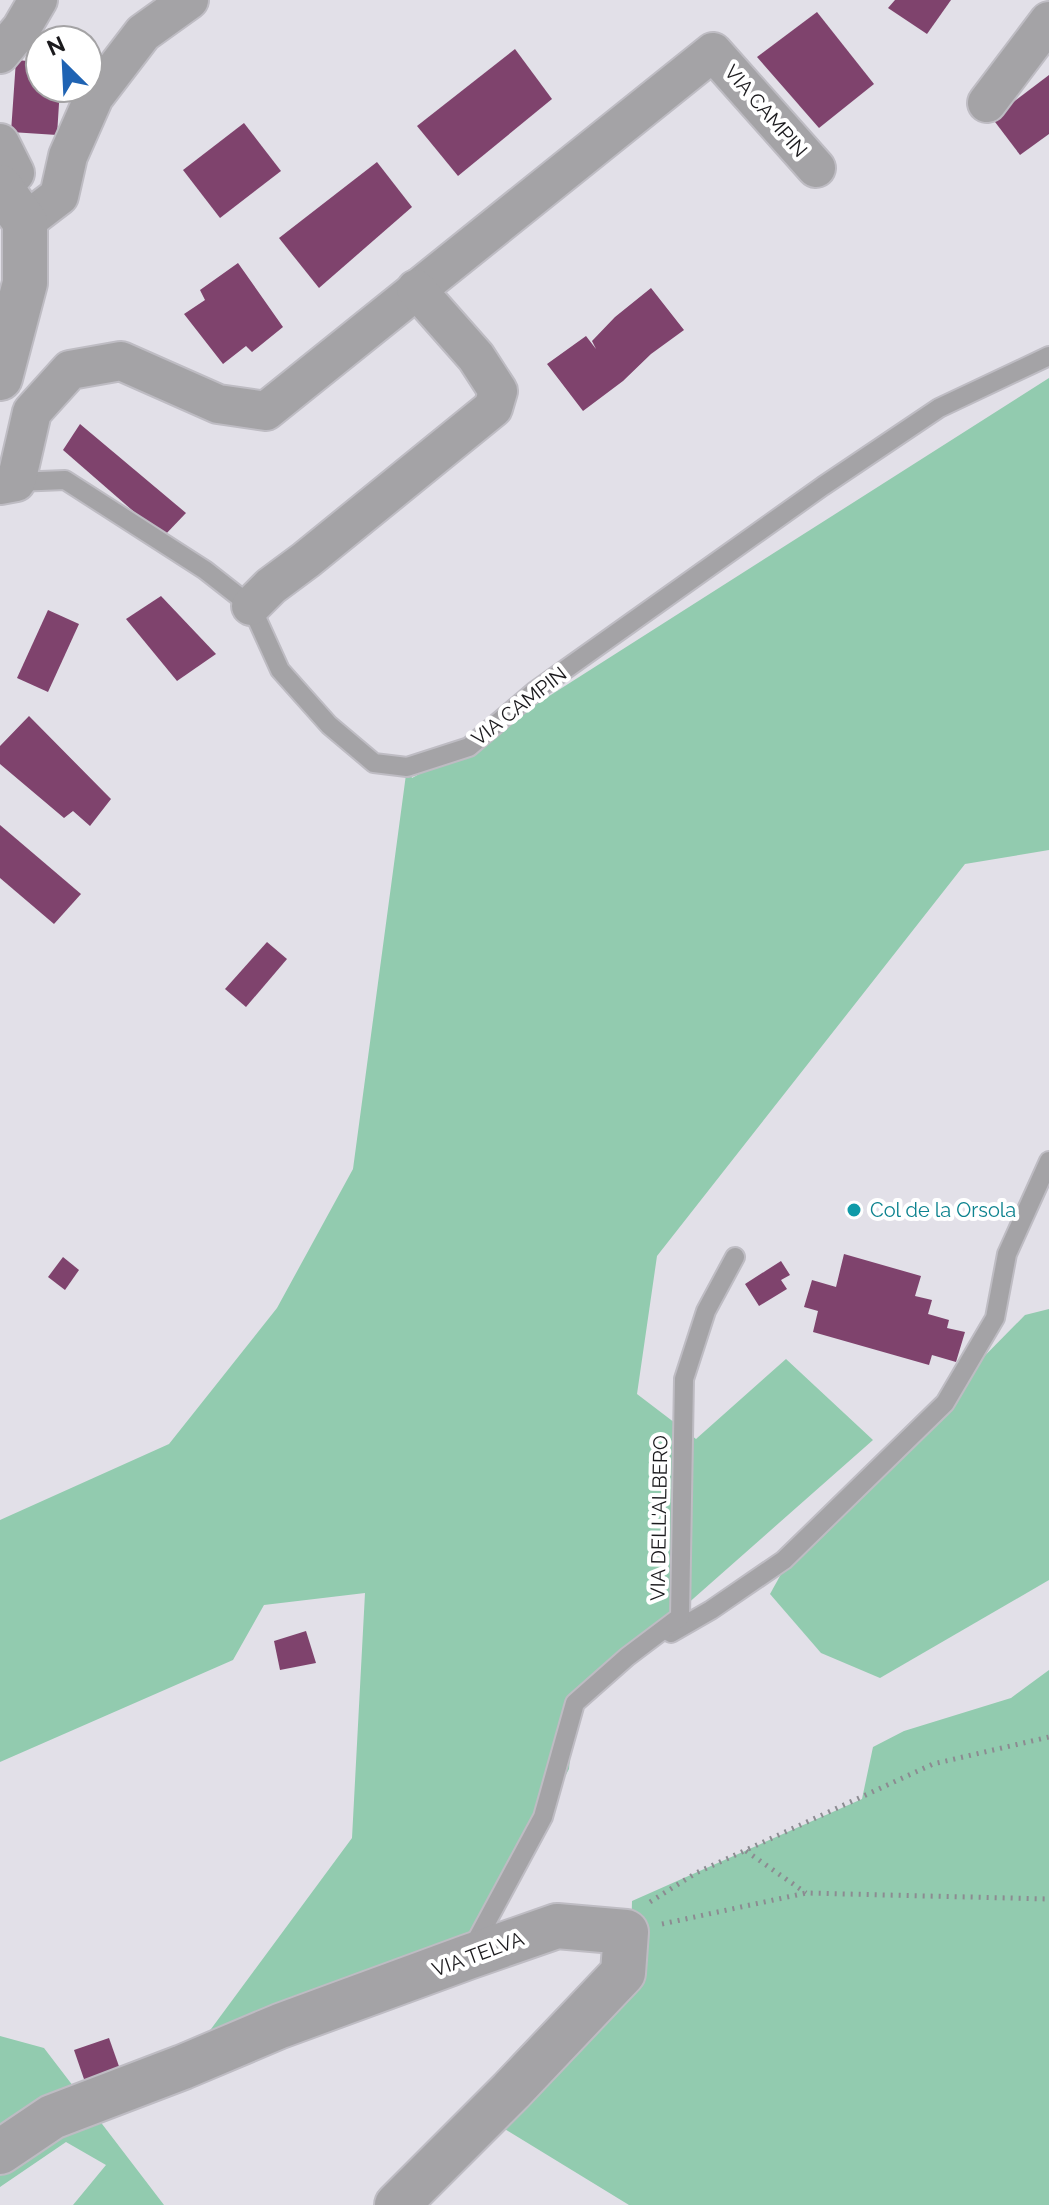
<svg xmlns="http://www.w3.org/2000/svg" width="1049" height="2205" font-family="Raleway,sans-serif">
<rect width="100%" height="100%" fill="#e2e0e8"/>
<g fill="#92cbaf">
<path d="M1049 378V850L965 864 657 1256 637 1394 696 1439 786 1359 873 1440 575 1703 569 1769 468 1957 183 2067 352 1838 365 1593 264 1605 233 1660 0 1762V1520L169 1444 277 1308 353 1169 407 767 412 778 469 747Z"/>
<path d="M1049 1309V1580L880 1678 821 1653 770 1594 795 1549 1025 1315Z"/>
<path d="M1049 1670V2205H629L503 2128 630 1986 632 1901 862 1799 873 1747 904 1731 1011 1698Z"/>
<path d="M0 2036 44 2048 164 2205H73L106 2165 66 2142 0 2187Z"/>
</g>
<g fill="#7f436d">
<path d="M895 0H951L927 34 888 8Z"/>
<path d="M817 12 874 84 819 128 757 57Z"/>
<path d="M515 49 552 99 458 176 417 126Z"/>
<path d="M16 60 40 62V88H60L57 135 11 132Z"/>
<path d="M1049 75V134L1020 155 992 118Z"/>
<path d="M244 123 281 171 220 218 183 170Z"/>
<path d="M377 162 412 207 319 288 279 238Z"/>
<path d="M238 263 283 327 252 352 246 346 223 364 184 314 205 300 200 290Z"/>
<path d="M651 288 684 330 651 354 623 381 583 411 547 364 586 336 596 349 592 341 615 317Z"/>
<path d="M80 424 186 513 163 537 63 450Z"/>
<path d="M161 596 216 654 177 681 126 619Z"/>
<path d="M48 610 79 624 48 692 17 678Z"/>
<path d="M29 716 111 799 90 826 73 811 64 818 0 764V746Z"/>
<path d="M0 825 81 894 54 924 0 878Z"/>
<path d="M267 942 287 959 246 1007 225 989Z"/>
<path d="M844 1254 921 1276 915 1296 932 1300 928 1314 949 1320 947 1328 965 1332 956 1362 932 1355 929 1365 813 1332 818 1311 804 1307 812 1280 836 1287Z"/>
<path d="M63 1257 79 1270 65 1290 48 1277Z"/>
<path d="M781 1261 790 1275 781 1280 787 1289 759 1306 745 1284Z"/>
<path d="M306 1631 316 1663 280 1670 274 1641Z"/>
<path d="M109 2038 121 2072 86 2085 74 2050Z"/>
</g>
<g fill="none" stroke-linecap="round" stroke-linejoin="round">
<g stroke="#bebcc3" stroke-width="22">
<g id="service">
<path d="M16 482 65 480 205 570 251 606 280 670 329 725 374 763 407 767 469 747 535 691 823 486 939 408 1049 356"/>
<path d="M671 1633 711 1610 784 1560 945 1403 995 1318 1007 1254 1049 1161"/>
<path d="M473 1947 543 1817 575 1703 627 1657 680 1617 684 1379 706 1311 735 1257"/>
</g>
</g>
<g stroke="#bebcc3" stroke-width="42">
<g id="minor">
<path d="M0 54 21 29 38 0"/>
<path d="M987 103 1049 21"/>
<path d="M0 143 15 173 0 187"/>
<path d="M25 222 59 196 68 156 94 97 143 33 189 0"/>
<path d="M0 485 16 482 32 412 70 370 121 361 218 404 266 411 713 52 816 168"/>
<path d="M251 606 271 586 306 560 493 408 498 391 476 357 416 289"/>
</g>
</g>
<g stroke="#bebcc3" stroke-width="48">
<g id="tertiary">
<path d="M0 187 25 222V283L0 378"/>
<path d="M0 2152 52 2117 183 2067 280 2026 468 1957 557 1926 626 1932 623 1973 511 2091 397 2205"/>
</g>
</g>
<g stroke="#8c8b91" stroke-width="5" stroke-dasharray="2 6" stroke-linecap="butt">
<path d="M746 1851 806 1893"/>
<path d="M650 1902 696 1873 933 1764 1049 1737"/>
<path d="M662 1924 806 1893 1049 1899"/>
</g>
<use href="#service" stroke="#a4a3a6" stroke-width="18"/>
<use href="#minor" stroke="#a4a3a6" stroke-width="38"/>
<use href="#tertiary" stroke="#a4a3a6" stroke-width="44"/>
</g>
<circle fill="#0f9aa8" stroke="#fff" stroke-width="3" cx="854" cy="1210" r="8"/>
<g text-anchor="middle" dominant-baseline="central" stroke-width="8" stroke-linejoin="round" paint-order="stroke">
<g font-size="20" fill="#1b1a1d" stroke="#fff">
<text transform="translate(766 111) rotate(49)">VIA CAMPIN</text>
<text transform="translate(519 706) rotate(-38)">VIA CAMPIN</text>
<text transform="translate(659 1518) rotate(-89)">VIA DELL'ALBERO</text>
<text transform="translate(478 1954) rotate(-20)">VIA TELVA</text>
</g>
<g font-size="20" fill="#0d838f" stroke="#fff" text-anchor="start">
<text x="870" y="1210">Col de la Orsola</text>
</g>
</g>
<g transform="translate(64 64) rotate(336)"><circle r="38" fill="#ffffff" stroke="#a4a3a5" stroke-width="2"/>
<path d="M0-6L14 30L0 20L-14 30Z" fill="#1f63b3"/>
<text y="-12" font-size="22" font-weight="bold" text-anchor="middle" fill="#1b1a1d">N</text>
</g>
</svg>
